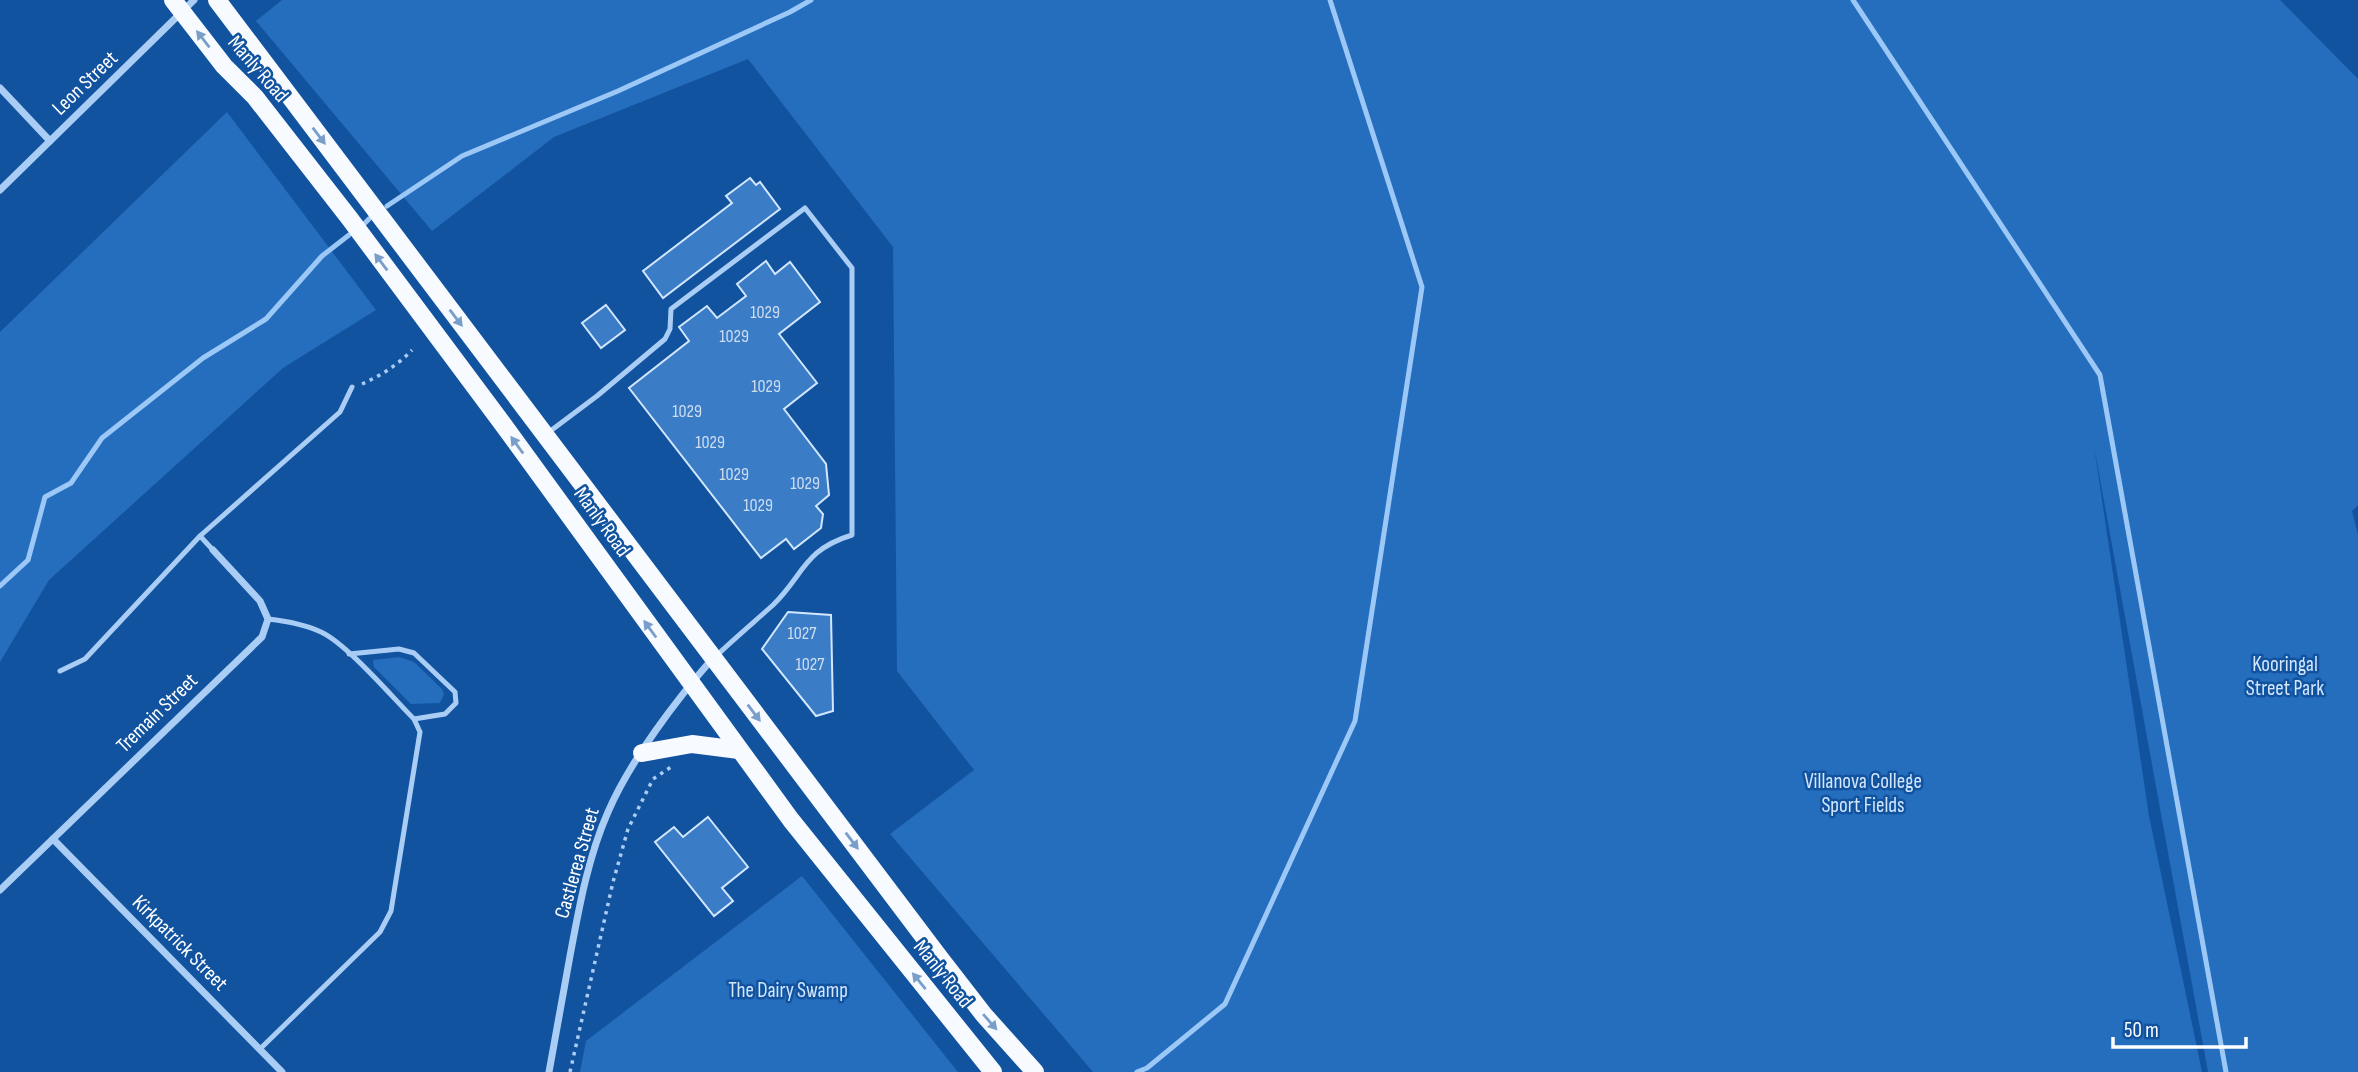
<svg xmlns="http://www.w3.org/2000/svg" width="2358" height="1072" font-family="'Sofia Sans Condensed',sans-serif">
<rect width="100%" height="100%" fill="#12539f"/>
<g fill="#256dbd">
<path d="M282 0H2280L2358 79V505L2352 511 2358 535V1072H2208L2094 446 2149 816 2202 1072H1093L890 834 974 770 897 671 893 247 748 59 554 137 432 231 256 21Z"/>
<path d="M227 112 376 310 283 368 49 580 0 662V332Z"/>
<path d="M399 657 414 662 442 689 444 694 440 703 411 704 374 667 373 660Z"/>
<path d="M802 876 958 1072H580L586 1041Z"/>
</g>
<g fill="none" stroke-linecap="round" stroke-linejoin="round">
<g stroke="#9bc8f7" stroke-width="5">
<path d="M1853 0 2100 375 2226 1072"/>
<path d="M387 206 462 156 618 91 790 12 811 0"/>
<path d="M365 223 369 219"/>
<path d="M0 586 28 560 45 497 71 483 102 438 203 358 266 319 322 256 349 235"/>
<path d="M1137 1072 1147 1068 1225 1004 1355 721 1422 287 1330 0"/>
</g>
</g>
<g fill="#3b7cc6" stroke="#d2e7fe" stroke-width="2">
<path d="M750 178 756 185 760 182 780 209 663 298 643 271 732 203 726 196Z"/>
<path d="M766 261 775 274 790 262 820 302 779 334 817 383 784 409 826 464 829 495 816 506 823 514 821 528 794 549 786 539 761 558 629 388 689 341 679 327 707 306 717 318 746 296 737 284Z"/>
<path d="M606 305 625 330 601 348 582 323Z"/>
<path d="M788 612 831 615 833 711 816 716 762 649Z"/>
<path d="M708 817 748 867 722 888 733 901 714 916 655 842 674 827 683 837Z"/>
</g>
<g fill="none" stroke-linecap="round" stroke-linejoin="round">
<g stroke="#a9cdf4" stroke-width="3.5" stroke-dasharray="3.5 5" stroke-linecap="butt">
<path d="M362 384C380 376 398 365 412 350"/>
<path d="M570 1072 613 882 628 829 653 779 674 765"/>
</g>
<g stroke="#a9cdf4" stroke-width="5">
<path d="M549 432 597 396 665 339 670 329 671 309 805 208 852 268V535C803 550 804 575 773 605 754 622 735 638 716 656"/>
<path d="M200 536 213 550"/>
<path d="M349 654 399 649 414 653 455 692 456 703 445 714 414 719"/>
<path d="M60 671 85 659 200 536 340 412 352 387"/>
<path d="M260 1049 380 932 391 911 420 732 414 719C392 697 347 644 321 632 304 624 286 621 268 619"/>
</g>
<g stroke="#a9cdf4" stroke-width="7">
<path d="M0 88 50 141"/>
<path d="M0 190 194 0"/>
<path d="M53 839 282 1072"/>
<path d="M0 890 262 637 268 619 260 601 213 550"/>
<path d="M549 1072C556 1033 563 995 570 956 579 908 588 857 608 812 630 761 676 700 713 658"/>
</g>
<g stroke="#f7faff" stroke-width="18">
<path d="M173 0 224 66 255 97 350 219 502 423 791 820 993 1072"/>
<path d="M217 0 939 957 984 1015 1035 1072"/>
<path d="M642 753 692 744 739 750"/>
</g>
</g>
<defs><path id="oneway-solid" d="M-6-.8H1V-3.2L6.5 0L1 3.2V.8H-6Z" transform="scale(1.75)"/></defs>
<g fill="#799eca">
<use href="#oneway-solid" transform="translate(203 39) rotate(-128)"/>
<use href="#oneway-solid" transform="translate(319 136) rotate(53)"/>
<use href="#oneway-solid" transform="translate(381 262) rotate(-127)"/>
<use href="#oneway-solid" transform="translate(456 318) rotate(53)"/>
<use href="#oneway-solid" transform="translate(517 445) rotate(-126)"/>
<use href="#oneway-solid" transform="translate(650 629) rotate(-126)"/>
<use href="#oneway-solid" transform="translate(754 713) rotate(53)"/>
<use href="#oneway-solid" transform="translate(852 841) rotate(53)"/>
<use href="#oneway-solid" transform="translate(919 981) rotate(-129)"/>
<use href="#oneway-solid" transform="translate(990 1022) rotate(49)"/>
</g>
<g text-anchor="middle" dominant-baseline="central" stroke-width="5" stroke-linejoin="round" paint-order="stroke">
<g font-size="18" fill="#cedef1">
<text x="765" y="312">1029</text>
<text x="734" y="336">1029</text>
<text x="766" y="386">1029</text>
<text x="687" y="411">1029</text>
<text x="710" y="442">1029</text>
<text x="734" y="474">1029</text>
<text x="805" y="483">1029</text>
<text x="758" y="505">1029</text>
<text x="802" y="633">1027</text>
<text x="810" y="664">1027</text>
</g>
<g font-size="21" fill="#fff" stroke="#12539f">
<text transform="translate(258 69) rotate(49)">Manly Road</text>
<text transform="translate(85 83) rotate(-44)">Leon Street</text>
<text transform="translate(602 522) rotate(54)">Manly Road</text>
<text transform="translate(157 713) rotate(-44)">Tremain Street</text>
<text transform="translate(577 863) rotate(-74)">Castlerea Street</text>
<text transform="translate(180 943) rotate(45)">Kirkpatrick Street</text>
<text transform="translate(943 974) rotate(51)">Manly Road</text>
</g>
<g font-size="21" fill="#d2e7fe" stroke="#12539f">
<text x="2285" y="664">Kooringal<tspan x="2285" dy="24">Street Park</tspan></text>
<text x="1863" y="781">Villanova College<tspan x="1863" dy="24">Sport Fields</tspan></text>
<text x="788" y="990">The Dairy Swamp</text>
</g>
</g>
<path d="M2113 1037v10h133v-10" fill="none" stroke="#ffffff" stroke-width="3.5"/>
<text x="2124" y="1037" font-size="21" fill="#ffffff" stroke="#12539f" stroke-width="5" paint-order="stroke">50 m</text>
</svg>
